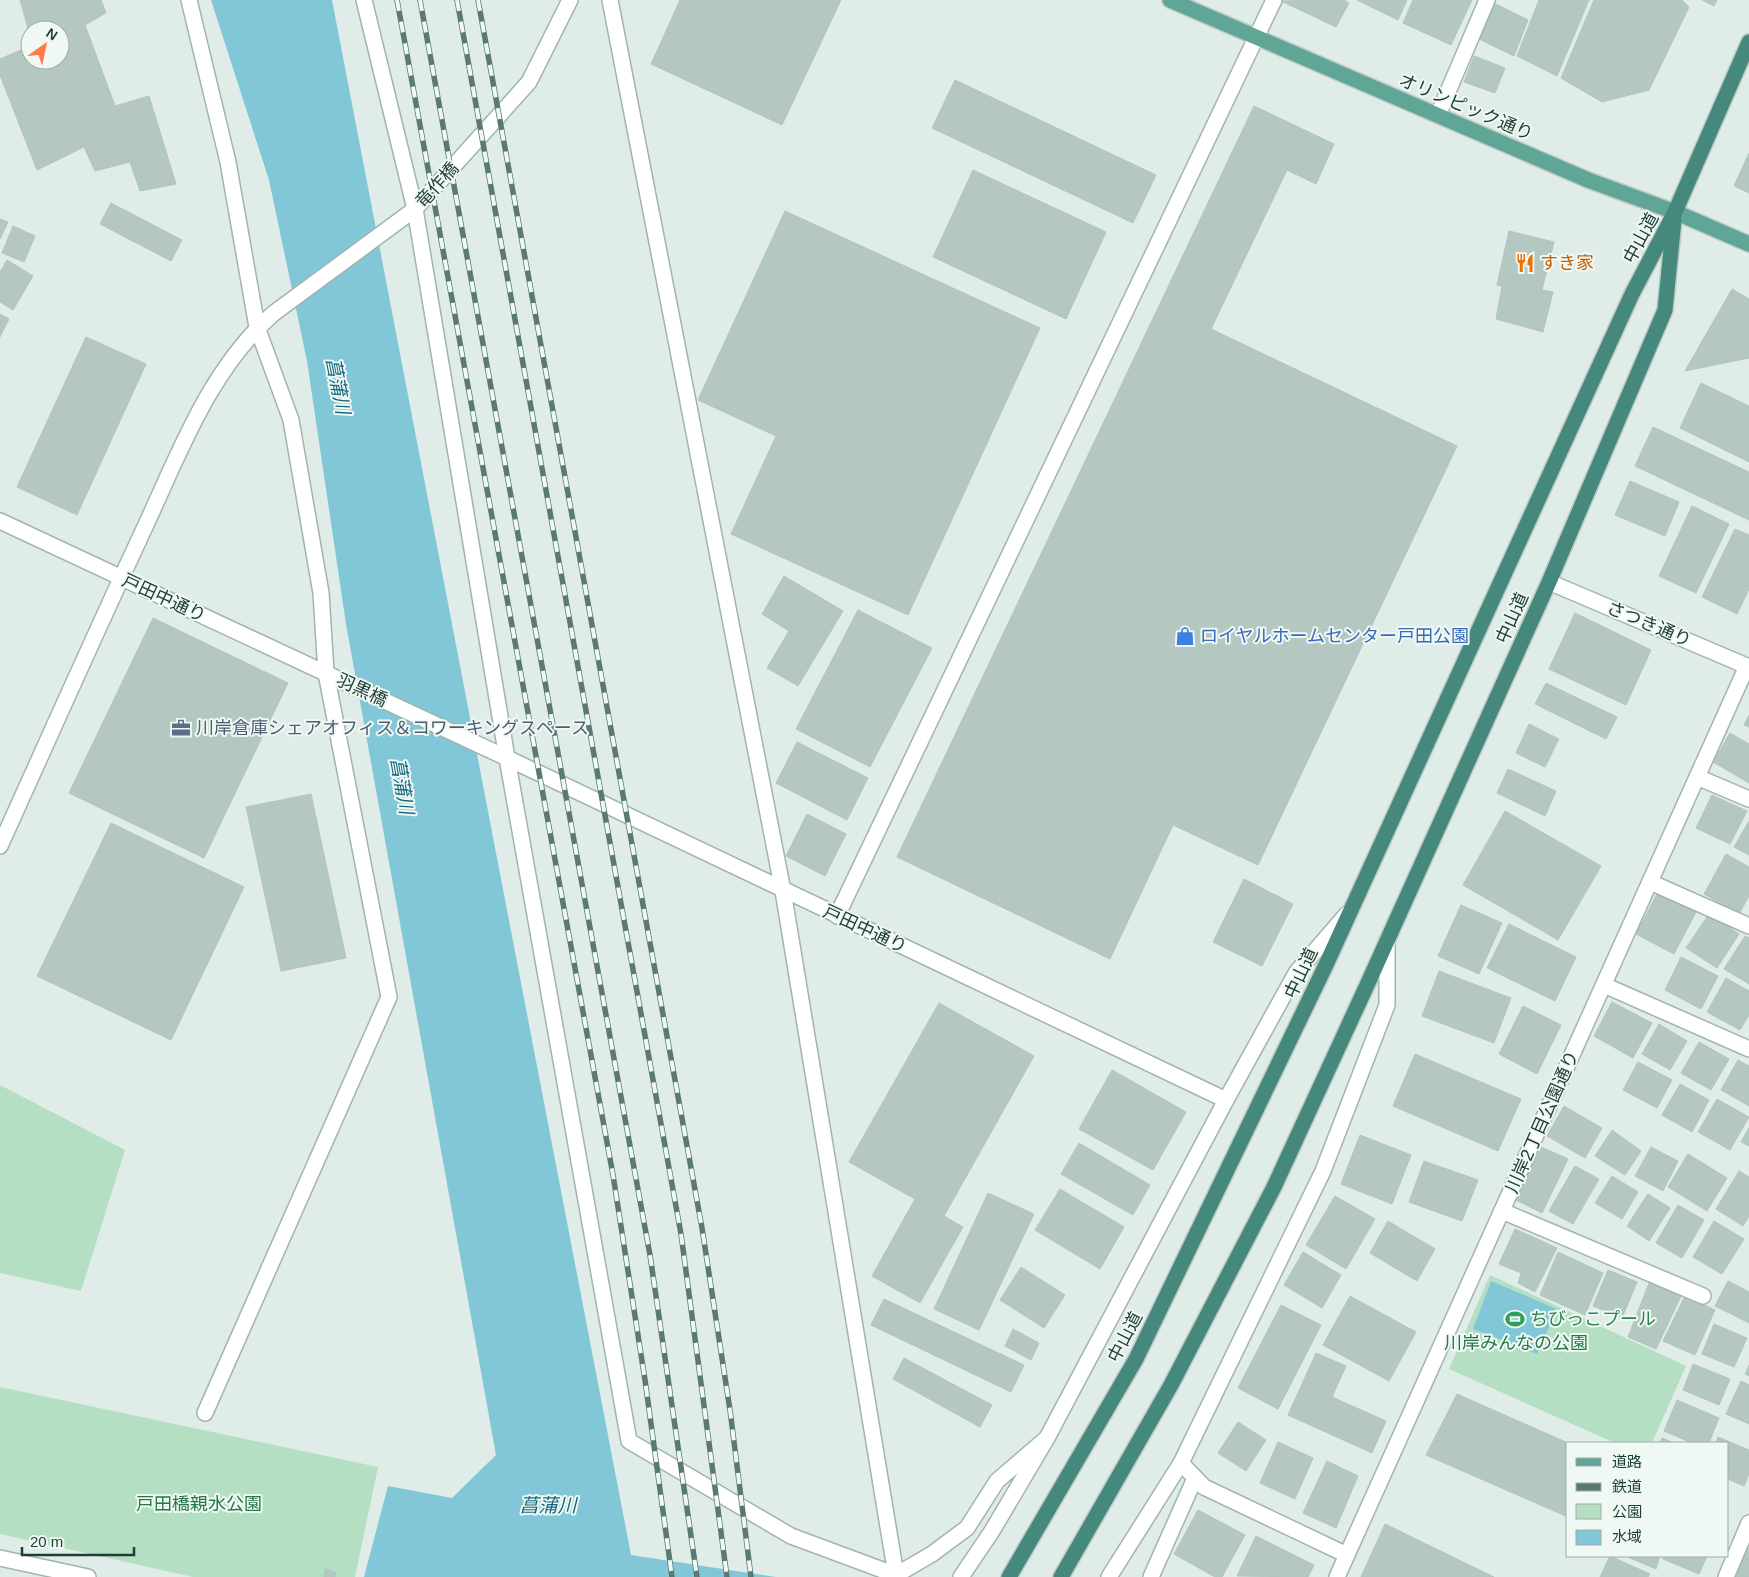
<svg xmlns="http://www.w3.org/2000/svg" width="1749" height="1577" font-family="Helvetica,'Noto Sans JP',sans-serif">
<rect width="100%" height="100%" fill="#dfece7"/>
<g fill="#b5dfc2">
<path d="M0 1085 125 1150 81 1291 0 1273Z"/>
<path d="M1490 1275 1686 1366 1652 1443H1615L1449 1369Z"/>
<path d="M0 1387 378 1467 355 1577H193L0 1534Z"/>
</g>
<g fill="#81c7d7">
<path d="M211 0H332L631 1555 776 1577H364L388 1486 452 1498 496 1455 346 624 307 361 269 180Z"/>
<path d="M1491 1281 1557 1309 1537 1354 1473 1329Z"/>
</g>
<g fill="#b4c7c0" stroke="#b1c6be">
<path d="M20 0H101L106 13 85 25 115 106 149 96 176 184 140 191 130 162 95 171 84 147 37 170 0 75V59L30 46V60H60V30H30V35Z"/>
<path d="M680 0H841L782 125 651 64Z"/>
<path d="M1344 0 1349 3 1336 27 1281 1Z"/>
<path d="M1357 0H1407L1398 20Z"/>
<path d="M1413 0H1472L1451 45 1403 23Z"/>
<path d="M1539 0H1589L1557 76 1517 56Z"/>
<path d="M1594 0H1682L1689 7 1649 90 1602 102 1561 78Z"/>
<path d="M1702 0H1717L1714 6Z"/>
<path d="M1492 2 1528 20 1514 56 1479 39Z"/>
<path d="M1474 56 1505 68 1495 93 1464 82Z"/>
<path d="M955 80 1156 175 1133 223 932 128Z"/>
<path d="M1254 106 1334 144 1316 184 1287 170 1211 329 1457 446 1258 865 1173 825 1110 959 897 857Z"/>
<path d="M1749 153V193L1734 186Z"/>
<path d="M973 170 1106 232 1066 319 933 257Z"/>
<path d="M111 203 182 240 171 261 100 224Z"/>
<path d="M785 211 1040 328 908 615 731 534 776 436 698 400Z"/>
<path d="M0 219 8 222 0 239Z"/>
<path d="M13 226 35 236 24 262 2 253Z"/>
<path d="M1509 231 1554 242 1542 290 1553 292 1543 332 1496 319 1502 286 1497 285Z"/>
<path d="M7 260 33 276 13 310 0 302V272Z"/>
<path d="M1732 289 1749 299V358L1685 371Z"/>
<path d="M0 314 9 319 0 337Z"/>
<path d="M86 337 146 364 77 515 17 487Z"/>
<path d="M1701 383 1749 406V462L1680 428Z"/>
<path d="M1653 427 1749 472V520L1635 466Z"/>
<path d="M1630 481 1679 502 1665 536 1615 515Z"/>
<path d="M1692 506 1729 524 1696 593 1659 576Z"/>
<path d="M1735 529 1749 535V589L1737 614 1702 597Z"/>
<path d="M784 576 843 611 798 686 767 668 789 631 762 614Z"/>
<path d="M858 610 932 648 870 767 796 729Z"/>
<path d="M1575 613 1651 650 1626 705 1549 669Z"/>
<path d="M153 618 288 683 204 858 69 793Z"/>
<path d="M1546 683 1617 717 1606 739 1535 704Z"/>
<path d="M1749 715V727L1744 725Z"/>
<path d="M1529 724 1559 739 1545 767 1516 753Z"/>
<path d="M1730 733 1749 744V783L1713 762Z"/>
<path d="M797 742 868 778 847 820 776 783Z"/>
<path d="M1508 769 1556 791 1545 816 1497 793Z"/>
<path d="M311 794 346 958 281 971 246 807Z"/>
<path d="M1712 795 1747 811 1730 844 1696 828Z"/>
<path d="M1505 811 1601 866 1558 940 1463 885Z"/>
<path d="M807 814 846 834 825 876 786 856Z"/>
<path d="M1749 821V855L1734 847Z"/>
<path d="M111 823 244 887 171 1040 37 976Z"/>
<path d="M1726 854 1749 867V896L1739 914 1704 894Z"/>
<path d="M1244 879 1293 904 1262 966 1213 942Z"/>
<path d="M1658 892 1696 912 1674 954 1636 934Z"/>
<path d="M1461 905 1502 923 1479 974 1438 956Z"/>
<path d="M1709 914 1739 934 1717 968 1686 948Z"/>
<path d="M1509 924 1576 957 1555 1001 1487 968Z"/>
<path d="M1745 936 1749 938V984L1724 969Z"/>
<path d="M1681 957 1718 976 1701 1009 1665 990Z"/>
<path d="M1439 971 1511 998 1494 1043 1422 1016Z"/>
<path d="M1726 978 1749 991V1015L1740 1030 1707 1012Z"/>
<path d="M1612 1002 1652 1023 1633 1058 1594 1036Z"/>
<path d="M939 1003 1034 1056 944 1216 963 1227 920 1303 872 1276 915 1199 849 1162Z"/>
<path d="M1523 1006 1561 1025 1537 1074 1499 1054Z"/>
<path d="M1659 1024 1687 1041 1670 1070 1642 1054Z"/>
<path d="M1699 1042 1729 1059 1711 1090 1681 1073Z"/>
<path d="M1415 1054 1521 1099 1498 1151 1393 1106Z"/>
<path d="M1738 1060 1749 1066V1106L1721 1090Z"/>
<path d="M1638 1062 1672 1080 1657 1108 1623 1090Z"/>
<path d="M1112 1070 1186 1112 1153 1170 1079 1129Z"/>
<path d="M1680 1084 1709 1100 1692 1132 1662 1115Z"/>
<path d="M1717 1099 1749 1117 1730 1150 1698 1132Z"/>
<path d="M1564 1106 1602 1128 1585 1158 1547 1136Z"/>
<path d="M1749 1128V1146L1741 1142Z"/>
<path d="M1612 1130 1641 1151 1625 1175 1595 1156Z"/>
<path d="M1360 1135 1411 1155 1392 1204 1341 1184Z"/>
<path d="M1079 1143 1150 1185 1133 1215 1061 1174Z"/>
<path d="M1539 1146 1568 1159 1542 1213 1514 1199Z"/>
<path d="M1651 1147 1678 1161 1663 1191 1635 1176Z"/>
<path d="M1688 1154 1727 1178 1707 1211 1668 1187Z"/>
<path d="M1424 1161 1478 1180 1462 1221 1409 1202Z"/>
<path d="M1575 1166 1599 1179 1573 1224 1549 1211Z"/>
<path d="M1739 1171 1749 1177V1216L1743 1226 1716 1209Z"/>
<path d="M1612 1176 1638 1192 1622 1219 1595 1203Z"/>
<path d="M1060 1189 1124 1227 1100 1269 1035 1230Z"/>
<path d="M988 1193 1034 1214 979 1330 934 1309Z"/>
<path d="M1648 1194 1670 1208 1649 1241 1627 1226Z"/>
<path d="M1335 1196 1375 1219 1346 1269 1306 1245Z"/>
<path d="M1678 1205 1704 1220 1682 1258 1656 1243Z"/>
<path d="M1388 1221 1435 1249 1417 1281 1370 1253Z"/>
<path d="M1714 1221 1744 1239 1722 1274 1693 1257Z"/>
<path d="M1515 1229 1557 1248 1535 1292 1518 1283 1521 1273 1499 1264Z"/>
<path d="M1303 1252 1341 1275 1322 1308 1284 1285Z"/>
<path d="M1558 1252 1603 1273 1585 1315 1540 1295Z"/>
<path d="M1021 1267 1065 1295 1044 1328 1000 1300Z"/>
<path d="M1608 1270 1637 1282 1622 1318 1593 1306Z"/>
<path d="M1728 1281 1749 1292V1323L1715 1306Z"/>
<path d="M1649 1283 1681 1296 1656 1349 1628 1337Z"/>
<path d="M1350 1296 1416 1332 1389 1381 1323 1345Z"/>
<path d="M1685 1296 1715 1310 1695 1355 1663 1341Z"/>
<path d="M884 1299 1024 1365 1011 1392 871 1325Z"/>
<path d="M1281 1305 1321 1325 1278 1409 1238 1388Z"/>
<path d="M1714 1324 1747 1338 1734 1367 1702 1354Z"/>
<path d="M1013 1329 1039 1343 1031 1360 1005 1346Z"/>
<path d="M1316 1353 1346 1366 1332 1397 1386 1421 1372 1453 1288 1415Z"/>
<path d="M904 1358 992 1405 980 1427 893 1379Z"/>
<path d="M1693 1364 1730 1379 1719 1405 1683 1390Z"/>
<path d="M1749 1365V1376L1745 1374Z"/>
<path d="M1741 1381 1749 1385V1424L1726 1414Z"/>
<path d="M1457 1394 1568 1443V1517L1426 1455Z"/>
<path d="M1677 1400 1719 1418 1709 1443H1692L1664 1431Z"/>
<path d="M1238 1422 1266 1440 1246 1471 1218 1453Z"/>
<path d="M1718 1437 1749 1450V1474L1744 1486 1728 1479V1443H1716Z"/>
<path d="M1662 1438 1674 1443H1660Z"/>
<path d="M1278 1442 1313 1458 1295 1499 1260 1483Z"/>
<path d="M1327 1461 1358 1476 1336 1528 1303 1513Z"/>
<path d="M1198 1510 1245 1535 1222 1577H1215L1174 1554Z"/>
<path d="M1385 1524 1494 1577H1361Z"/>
<path d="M1256 1536 1314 1565 1308 1577 1237 1576Z"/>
<path d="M1748 1548 1749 1577H1731Z"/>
<path d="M1610 1556 1650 1574 1648 1577H1600Z"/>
<path d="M1625 1556H1660L1656 1569Z"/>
<path d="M1664 1556H1707L1699 1574 1663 1559Z"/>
<path d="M325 1569 336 1572 335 1577H324Z"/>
</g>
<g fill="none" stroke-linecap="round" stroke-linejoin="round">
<g stroke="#a1b4ae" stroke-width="18">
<g id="service">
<path d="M1697 777 1749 799"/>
<path d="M1650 882 1749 926"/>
<path d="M1604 985 1749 1049"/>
<path d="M1502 1211 1703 1296"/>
</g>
</g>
<g stroke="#a1b4ae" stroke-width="18">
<g id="minor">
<path d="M189 0 228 162 257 327 291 420 321 593 326 673 389 997 205 1413"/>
<path d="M364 0 415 209 507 758 629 1441 791 1536 896 1575 932 1554 967 1528 997 1481 1047 1438"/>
<path d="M610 0 783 891 896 1575"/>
<path d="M1438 115 1487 0"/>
<path d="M1549 582 1749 667"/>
<path d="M837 916 1274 0"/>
<path d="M1347 1555 1204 1487 1181 1463 1323 1171 1387 1005V940"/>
<path d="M0 1558 88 1577"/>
<path d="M961 1577 992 1531 1047 1438 1226 1100 1296 973 1347 914"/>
<path d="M1109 1577 1181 1463"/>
<path d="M1151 1577 1195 1478"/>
<path d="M1337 1577 1747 666"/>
<path d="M1726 1577 1749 1523"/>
</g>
</g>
<g stroke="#a1b4ae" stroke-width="18">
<g id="tertiary">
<path d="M0 521 507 758 1226 1100"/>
<path d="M0 846C48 740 95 634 144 529 179 454 210 368 274 313L415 209 529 82 570 0"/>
</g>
</g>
<g stroke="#c0c9c7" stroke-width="18">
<path id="primary" d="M1170 0 1588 180 1675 212 1749 244"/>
</g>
<g stroke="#c0c9c7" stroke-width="18">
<g id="trunk">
<path d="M1009 1577 1136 1359 1325 967 1632 294 1675 212 1749 42"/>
<path d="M1061 1577 1171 1385 1274 1187 1368 983 1549 582 1665 310 1674 220"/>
</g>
</g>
<use href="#service" stroke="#fff" stroke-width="15"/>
<use href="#minor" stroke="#fff" stroke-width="15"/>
<use href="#tertiary" stroke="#fff" stroke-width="15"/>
<use href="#primary" stroke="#5fa696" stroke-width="15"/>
<use href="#trunk" stroke="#44897b" stroke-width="15"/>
<g stroke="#597972" stroke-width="5.5">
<g id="rail">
<path d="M397 0 613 1175 645 1380 672 1577"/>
<path d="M420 0 650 1255 697 1577"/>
<path d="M457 0 681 1234 727 1577"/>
<path d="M478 0 702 1228 730 1410 751 1577"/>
</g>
</g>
<use href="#rail" stroke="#f0f8f4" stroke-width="4" stroke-dasharray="11" stroke-linecap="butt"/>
</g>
<defs>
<g id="restaurant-bare" transform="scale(1.5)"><path d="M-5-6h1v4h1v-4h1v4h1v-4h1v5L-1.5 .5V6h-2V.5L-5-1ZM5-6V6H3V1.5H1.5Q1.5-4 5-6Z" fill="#e8710a" stroke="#f0f8f4" stroke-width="2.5" paint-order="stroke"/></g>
<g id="shop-bare" transform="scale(1.5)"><path d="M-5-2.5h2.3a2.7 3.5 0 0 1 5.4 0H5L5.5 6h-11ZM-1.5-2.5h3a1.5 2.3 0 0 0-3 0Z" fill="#3f7fe0" stroke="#f0f8f4" stroke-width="2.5" paint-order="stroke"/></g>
<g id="office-bare" transform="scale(1.5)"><path d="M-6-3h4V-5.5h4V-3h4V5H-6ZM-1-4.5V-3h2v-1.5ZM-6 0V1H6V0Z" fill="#5c6f8a" stroke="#f0f8f4" stroke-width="2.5" paint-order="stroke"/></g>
<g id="stadium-bare" transform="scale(1.5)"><path d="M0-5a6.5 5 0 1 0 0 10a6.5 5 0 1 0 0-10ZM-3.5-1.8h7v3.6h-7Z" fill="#2e9e5b" stroke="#f0f8f4" stroke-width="2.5" paint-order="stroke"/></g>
</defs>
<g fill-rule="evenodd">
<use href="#restaurant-bare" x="1525" y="263"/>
<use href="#shop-bare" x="1185" y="636"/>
<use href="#office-bare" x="181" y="728"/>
<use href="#stadium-bare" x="1515" y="1319"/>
</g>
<g text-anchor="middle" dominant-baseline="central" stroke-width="4" stroke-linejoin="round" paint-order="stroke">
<g font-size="18" fill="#1e3d36" stroke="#f0f8f4">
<text transform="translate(1466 107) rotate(23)">オリンピック通り</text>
<text transform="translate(437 185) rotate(-48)">竜作橋</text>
<text transform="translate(1641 238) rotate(-62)">中山道</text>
<text transform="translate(164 598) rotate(25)">戸田中通り</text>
<text transform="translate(1512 618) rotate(-66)">中山道</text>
<text transform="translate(1649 624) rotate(23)">さつき通り</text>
<text transform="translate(362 690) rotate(25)">羽黒橋</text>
<text transform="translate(865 929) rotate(25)">戸田中通り</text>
<text transform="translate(1301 973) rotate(-65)">中山道</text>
<text transform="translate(1542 1122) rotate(-66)">川岸2丁目公園通り</text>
<text transform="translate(1125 1337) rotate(-63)">中山道</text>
</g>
<g font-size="18" fill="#c56008" stroke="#f0f8f4" text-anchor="start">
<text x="1540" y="263">すき家</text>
</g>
<g font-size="18" fill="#366cbe" stroke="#f0f8f4" text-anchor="start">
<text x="1200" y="636">ロイヤルホームセンター戸田公園</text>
</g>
<g font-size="18" fill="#4e5e75" stroke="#f0f8f4" text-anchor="start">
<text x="196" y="728">川岸倉庫シェアオフィス＆コワーキングスペース</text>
</g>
<g font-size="18" fill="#27864d" stroke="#f0f8f4" text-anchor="start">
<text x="1530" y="1319">ちびっこプール</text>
</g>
<g font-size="18" fill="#257847" stroke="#f0f8f4">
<text x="1516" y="1343">川岸みんなの公園</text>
<text x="199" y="1504">戸田橋親水公園</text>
</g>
<g font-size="19" font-style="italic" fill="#136a7f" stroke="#f0f8f4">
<text transform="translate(338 386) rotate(79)">菖蒲川</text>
<text transform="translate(402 786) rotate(80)">菖蒲川</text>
<text x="548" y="1505">菖蒲川</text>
</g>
</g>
<rect x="1566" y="1442" width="162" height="115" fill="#f0f8f4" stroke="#9cada8"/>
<rect x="1576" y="1458" width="25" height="8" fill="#5fa696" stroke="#9cada8"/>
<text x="1612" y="1467" font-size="15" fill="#1e3d36">道路</text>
<rect x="1576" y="1483" width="25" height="8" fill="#597972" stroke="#9cada8"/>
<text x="1612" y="1492" font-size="15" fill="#1e3d36">鉄道</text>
<rect x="1576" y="1504" width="25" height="15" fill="#b5dfc2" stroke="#9cada8"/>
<text x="1612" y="1517" font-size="15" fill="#1e3d36">公園</text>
<rect x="1576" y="1530" width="25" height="15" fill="#81c7d7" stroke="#9cada8"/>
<text x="1612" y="1542" font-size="15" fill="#1e3d36">水域</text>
<g transform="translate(45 45) rotate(33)"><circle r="24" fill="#f0f8f4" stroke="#9cada8"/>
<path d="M0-4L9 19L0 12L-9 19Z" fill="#ff7c4a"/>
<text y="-8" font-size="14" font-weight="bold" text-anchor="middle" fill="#1e3d36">N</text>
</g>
<path d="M22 1547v8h112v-8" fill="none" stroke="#1e3d36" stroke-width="2.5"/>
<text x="30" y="1547" font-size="15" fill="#1e3d36" stroke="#f0f8f4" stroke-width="4" paint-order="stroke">20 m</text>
</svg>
